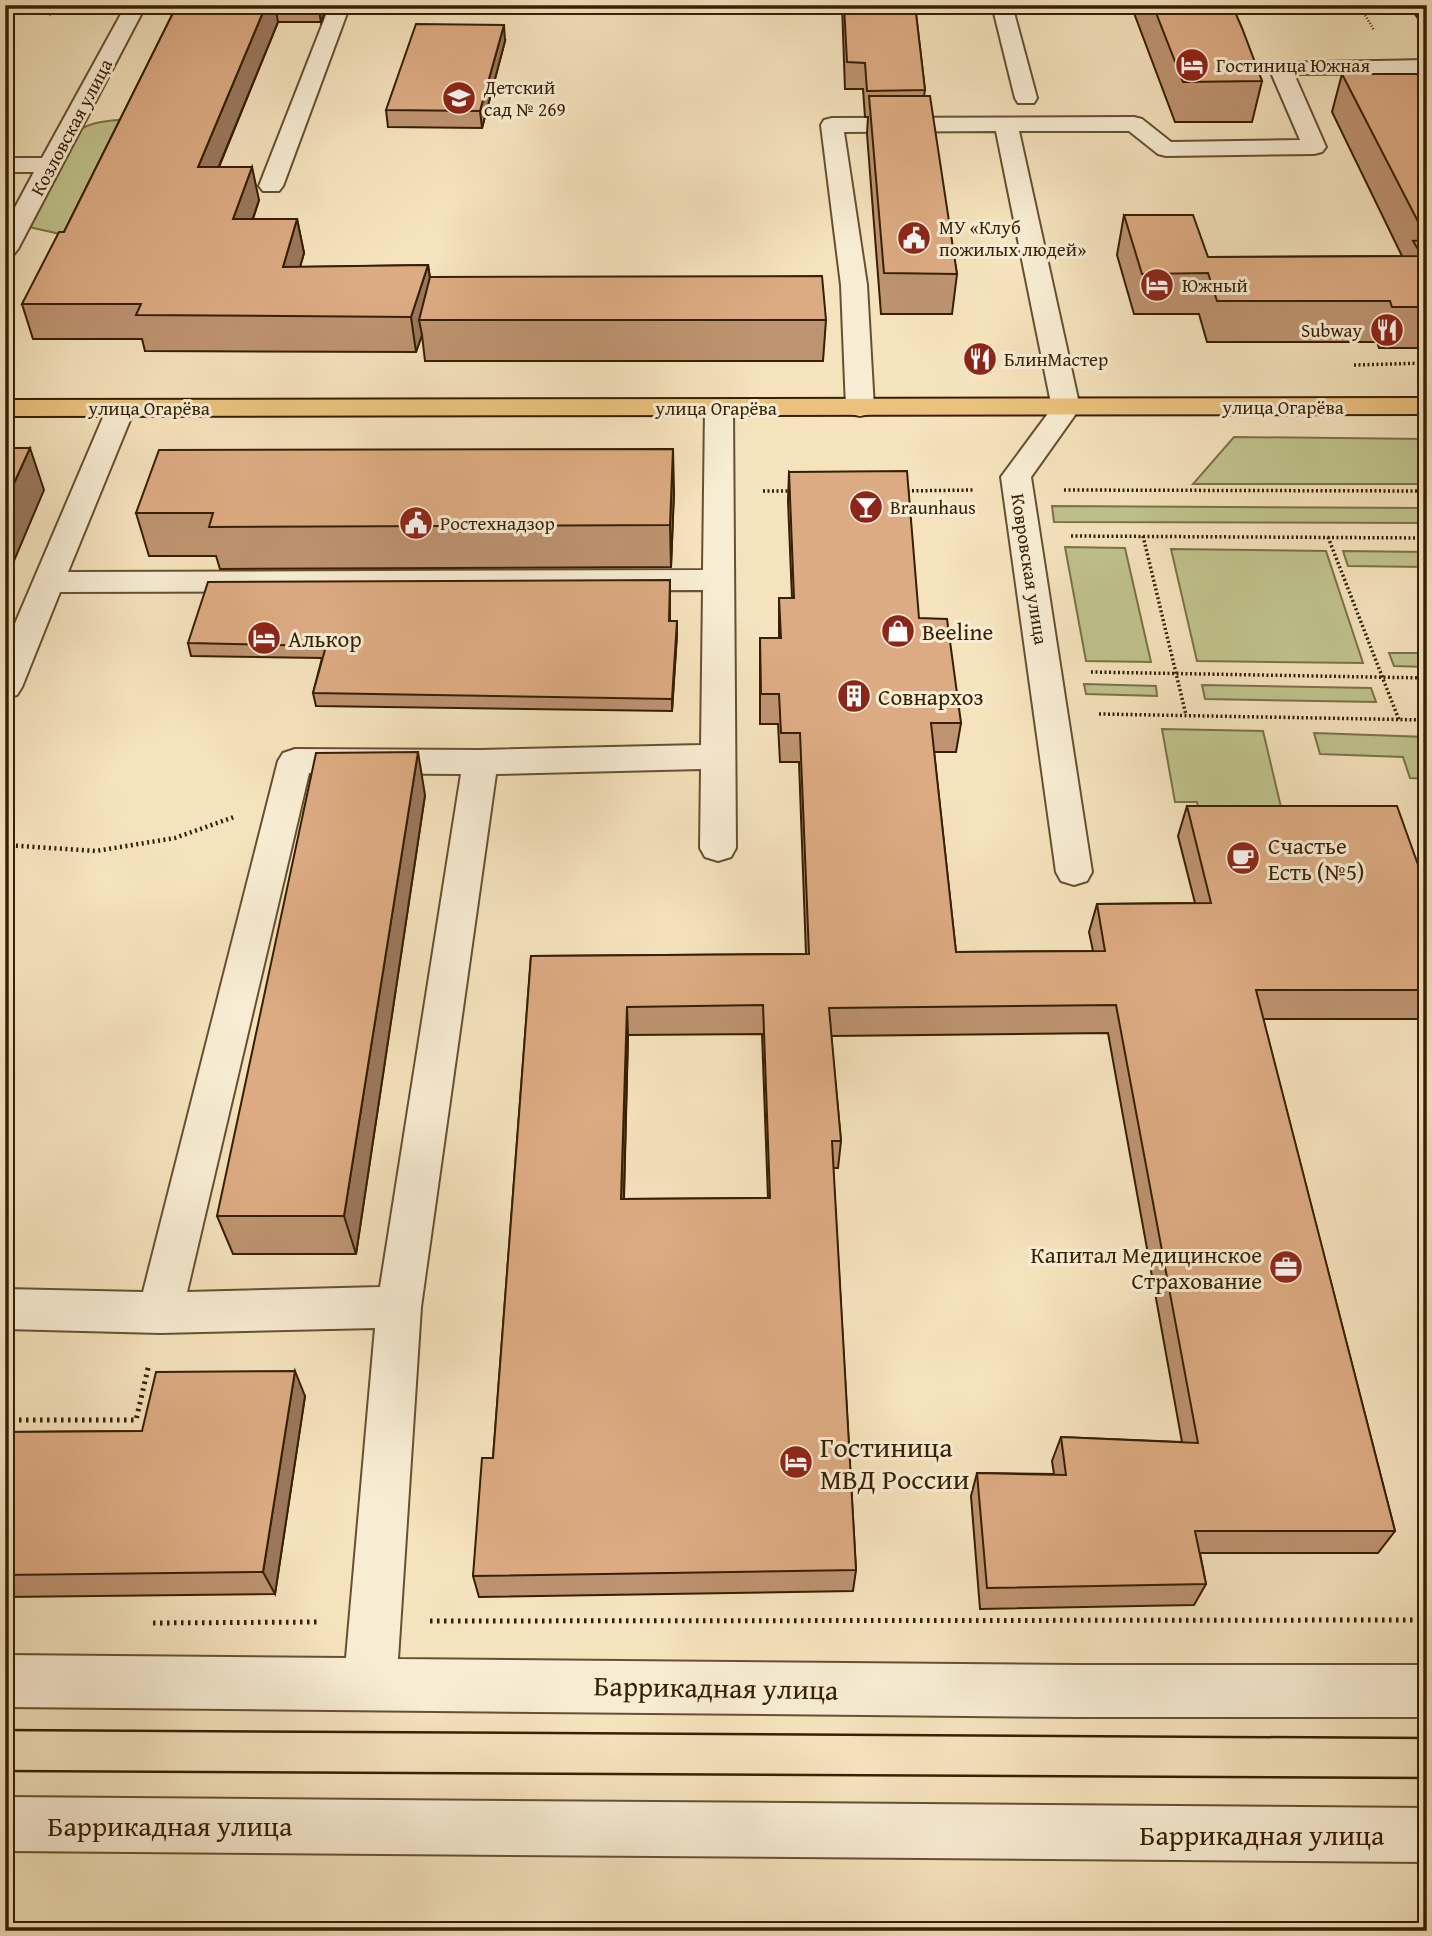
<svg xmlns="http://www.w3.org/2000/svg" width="1432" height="1936" font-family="'Gentium Book Plus',serif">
<rect width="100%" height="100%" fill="#f5e3bd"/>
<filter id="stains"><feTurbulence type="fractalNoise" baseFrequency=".00286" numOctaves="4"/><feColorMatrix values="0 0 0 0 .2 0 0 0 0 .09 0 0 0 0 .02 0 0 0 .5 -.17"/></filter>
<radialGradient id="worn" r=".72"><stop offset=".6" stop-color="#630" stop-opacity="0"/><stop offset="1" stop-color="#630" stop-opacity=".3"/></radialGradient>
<g fill="#c0c38e" stroke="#7b7148" stroke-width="2">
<path d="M130 119 69 236 29 227C38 207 53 194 51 170 69 159 63 155 72 138 83 120 112 121 130 119Z"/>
<path d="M1234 437 1427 439V484H1193Z"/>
<path d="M1052 506 1427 508V523L1054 522Z"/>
<path d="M1065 547 1125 548 1151 662 1086 661Z"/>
<path d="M1171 549 1326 551 1363 663 1197 661Z"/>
<path d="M1343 551 1427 552V567L1348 566Z"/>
<path d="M1389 653H1427V667L1394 666Z"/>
<path d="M1084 684 1156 686 1157 696 1086 694Z"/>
<path d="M1202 685 1371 688 1376 702 1205 699Z"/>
<path d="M1162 729 1263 731 1285 824 1201 822 1197 802H1175Z"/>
<path d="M1314 733 1427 737V779L1410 778 1403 757 1320 754Z"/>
</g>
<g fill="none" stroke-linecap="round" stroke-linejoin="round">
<g stroke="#665031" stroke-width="4">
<g id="minor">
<path d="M126 5H146L18 249 14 254 5 256V226L34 172H5V158H42Z"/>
<path d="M330 5H350L283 186 279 191H263L259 186Z"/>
<path d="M992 5H1012L1037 98 1034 103H1018L1015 98Z"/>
<path d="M1427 60V73L1294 74 1326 147 1322 152 1314 154 1166 156 1158 154 1129 131H1019L1080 408 1031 477 1092 872 1087 881 1074 885 1061 881 1056 872 1001 477 1052 408 996 131 844 132 867 285 874 408 870 414 860 416 850 414 846 408 841 285 821 125 824 120 832 118 1134 117 1142 119 1171 142 1300 140 1269 68 1272 63Z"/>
<path d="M121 400 131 402 135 408 68 572 703 570 705 408 709 402 719 400 729 402 733 408 736 848 731 857 718 861 705 857 700 848 701 769 496 774 421 1307 398 1659 1079 1665H1427V1717H1079L5 1707V1655L346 1658 375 1328 160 1333 5 1329V1289L143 1292 278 761 283 753 295 749 480 750 701 745 703 590 60 592 22 687 17 695 5 698V647L107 408 111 402ZM309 773 461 774 380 1287 187 1292Z"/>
<path d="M5 1797 1427 1808V1862L5 1851Z"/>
</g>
</g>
<g stroke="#361f02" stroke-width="4">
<g id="major">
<path d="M1410 5H1427V22L1420 20Z"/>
<path d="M1427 398V414L5 416V400Z"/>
</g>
</g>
<path stroke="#361f02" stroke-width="2.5" stroke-dasharray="1 2" stroke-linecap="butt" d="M1359 5 1374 30"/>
<g stroke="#361f02" stroke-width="3.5" stroke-dasharray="2 2.5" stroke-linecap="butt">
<path d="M1354 365 1427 363"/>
<path d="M1064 490 1427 491"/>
<path d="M763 491H792"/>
<path d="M903 491 974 490"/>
<path d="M1071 536 1427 538"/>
<path d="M1143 536 1186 715"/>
<path d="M1328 537 1399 720"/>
<path d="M1091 672 1427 678"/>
<path d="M1099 714 1427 720"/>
</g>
<path stroke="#361f02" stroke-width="4.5" stroke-dasharray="2 3.5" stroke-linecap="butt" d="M5 845 96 851 175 838 234 817"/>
<g stroke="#361f02" stroke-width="5" stroke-dasharray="2.5 4.5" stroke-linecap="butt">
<path d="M5 1420H136L149 1364"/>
<path d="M430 1621 1427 1620"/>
<path d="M153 1623 319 1622"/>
</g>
<use href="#minor" fill="#f8edd4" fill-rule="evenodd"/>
<use href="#major" fill="#eac27e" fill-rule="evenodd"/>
<g stroke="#361f02" stroke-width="2.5">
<path d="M5 1730 1427 1738"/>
<path d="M5 1771 1427 1778"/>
</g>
</g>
<g fill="#be9371" stroke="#361f02" stroke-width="2" fill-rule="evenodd">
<path d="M5 5H55L50 14H5Z"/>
<path d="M177 5H327L321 22H278L219 167 259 200 253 219H297L304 253 300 267 428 265 430 278 826 320 823 361H425L422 335 416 352 145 351 142 339H33L22 304 64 232Z"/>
<path d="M842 5H915L925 90 924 96 957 274 952 314H881L867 134 868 117H865L863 89H845Z"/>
<path d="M1131 5H1232L1262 81 1252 122H1175Z"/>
<path d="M505 41 482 128 388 127 386 110Z"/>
<path d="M1342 74 1427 91V348H1379L1377 342H1207L1199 314H1134L1117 255 1124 215 1208 257 1402 256 1332 112Z"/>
<path d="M789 472 919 618 961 723 956 752H934L956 952 1093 951 1089 932 1097 904 1195 903 1178 836 1187 806 1427 890V1019H1263L1395 1531 1378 1553H1200L1206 1584 1194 1605 980 1609 971 1496 977 1473 1054 1474 1052 1461 1061 1437 1182 1442 1108 1033 831 1036 841 1141 838 1168H833L856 1570 853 1591 479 1597 473 1576 493 1458 531 956 806 954 799 762H780L778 724H760V638H779V598H792L788 501ZM762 1034 768 1198 624 1199 628 1035Z"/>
<path d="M674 491 671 567 220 569 216 556H149L136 513Z"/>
<path d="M670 580V621H677V634L672 711 316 706 313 693 322 658 191 656 188 643Z"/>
<path d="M425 795 356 1254H233L217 1216Z"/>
<path d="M305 1396 275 1594 5 1597V1432L142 1431Z"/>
</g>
<g fill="#9b785c" stroke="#361f02" stroke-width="2">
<path d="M47 5H55L50 14Z"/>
<path d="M266 5H275L278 22 205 200 198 167Z"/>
<path d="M318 5H327L321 22Z"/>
<path d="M504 25 505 41 482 128 480 111Z"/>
<path d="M252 167 259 200 241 253 233 219Z"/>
<path d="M297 219 304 253 290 302 283 267Z"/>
<path d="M428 265 433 299 419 320 422 335 416 352 411 317Z"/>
<path d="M30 448 44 490 5 582V503Z"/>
<path d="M673 449 674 491 671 567 670 525Z"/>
<path d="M677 621V634L672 711V699Z"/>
<path d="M418 752 425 795 356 1254 344 1216Z"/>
<path d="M627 1007 628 1035 623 1226 621 1199Z"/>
<path d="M295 1371 305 1396 275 1594 263 1572Z"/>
</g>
<g fill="#ddab83" stroke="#361f02" stroke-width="2" fill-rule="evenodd">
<path d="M177 5H266L198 167H252L233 219H297L283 267 428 265 411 317 136 315 141 304H22L59 232H64Z"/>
<path d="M844 5H915L925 90 867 91 865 63 847 62Z"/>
<path d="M1153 5H1232L1242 28 1262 81 1183 82Z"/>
<path d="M416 24 504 25 480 111 386 110Z"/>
<path d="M1342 74H1417L1427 91V239Z"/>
<path d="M869 96H930L957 274 884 273Z"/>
<path d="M1124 215H1193L1208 257 1422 256 1413 241 1427 240V307H1392L1390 301H1217L1208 273 1142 274Z"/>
<path d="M822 276 826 320H419L430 277Z"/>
<path d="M5 448H30L5 503Z"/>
<path d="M673 449 670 525 209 527 213 513H136L159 450Z"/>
<path d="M907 471 919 618 947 619 961 723H931L956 952 1105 951 1097 904 1211 903 1187 806H1397L1427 890V990H1256L1395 1531H1195L1206 1584 987 1588 977 1473 1066 1475 1061 1437 1198 1443 1116 1005 829 1008 841 1141H832L856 1570 473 1576 482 1458H493L531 956 809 954 800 733H781L779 694H761L760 638H781L779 598H794L789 472ZM763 1005 770 1198 621 1199 627 1007Z"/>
<path d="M670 580 669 621H677L672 699 313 693 326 646 188 643 208 582Z"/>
<path d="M418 752 344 1216H217L316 753Z"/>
<path d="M295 1371 263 1572 5 1575V1432L142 1431 156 1372Z"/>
</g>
<defs>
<g id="hotel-disc" transform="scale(1.75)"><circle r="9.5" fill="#8f2418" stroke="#f8edd4"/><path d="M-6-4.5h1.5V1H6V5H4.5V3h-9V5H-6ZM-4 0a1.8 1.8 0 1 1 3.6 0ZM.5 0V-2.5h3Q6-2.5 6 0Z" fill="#fff"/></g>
<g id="school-disc" transform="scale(1.75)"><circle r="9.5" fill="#8f2418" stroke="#f8edd4"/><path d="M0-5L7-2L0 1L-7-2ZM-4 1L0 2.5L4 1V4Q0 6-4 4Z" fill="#fff"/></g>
<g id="civic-disc" transform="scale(1.75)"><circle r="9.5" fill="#8f2418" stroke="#f8edd4"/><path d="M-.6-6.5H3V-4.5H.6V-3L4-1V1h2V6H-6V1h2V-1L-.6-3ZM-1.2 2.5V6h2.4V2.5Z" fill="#fff"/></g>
<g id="restaurant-disc" transform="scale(1.75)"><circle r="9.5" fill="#8f2418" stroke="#f8edd4"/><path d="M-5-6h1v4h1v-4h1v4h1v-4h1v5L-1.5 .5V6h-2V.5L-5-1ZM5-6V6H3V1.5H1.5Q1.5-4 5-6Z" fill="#fff"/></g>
<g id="bar-disc" transform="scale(1.75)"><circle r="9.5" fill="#8f2418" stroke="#f8edd4"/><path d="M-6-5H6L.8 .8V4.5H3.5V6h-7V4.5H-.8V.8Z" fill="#fff"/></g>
<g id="shop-disc" transform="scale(1.75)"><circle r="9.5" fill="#8f2418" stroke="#f8edd4"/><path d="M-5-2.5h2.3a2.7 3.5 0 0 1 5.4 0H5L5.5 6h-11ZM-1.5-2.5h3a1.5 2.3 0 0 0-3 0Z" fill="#fff"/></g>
<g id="building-disc" transform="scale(1.75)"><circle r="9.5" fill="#8f2418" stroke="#f8edd4"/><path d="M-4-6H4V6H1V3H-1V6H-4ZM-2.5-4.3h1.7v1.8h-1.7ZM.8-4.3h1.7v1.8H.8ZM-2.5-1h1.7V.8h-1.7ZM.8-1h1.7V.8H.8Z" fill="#fff"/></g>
<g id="cafe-disc" transform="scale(1.75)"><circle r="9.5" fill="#8f2418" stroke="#f8edd4"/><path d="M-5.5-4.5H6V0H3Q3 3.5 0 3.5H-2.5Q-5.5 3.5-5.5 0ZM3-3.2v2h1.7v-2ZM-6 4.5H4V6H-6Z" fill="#fff"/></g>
<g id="office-disc" transform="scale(1.75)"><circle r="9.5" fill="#8f2418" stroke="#f8edd4"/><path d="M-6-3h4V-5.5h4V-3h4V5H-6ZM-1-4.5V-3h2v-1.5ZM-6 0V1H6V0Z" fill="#fff"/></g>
</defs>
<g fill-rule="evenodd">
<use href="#hotel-disc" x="1192" y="65"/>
<use href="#school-disc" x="459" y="98"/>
<use href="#civic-disc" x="914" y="238"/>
<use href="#hotel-disc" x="1157" y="285"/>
<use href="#restaurant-disc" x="1387" y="330"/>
<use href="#restaurant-disc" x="980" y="359"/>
<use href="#bar-disc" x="866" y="507"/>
<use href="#civic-disc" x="416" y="523"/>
<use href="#shop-disc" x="898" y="631"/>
<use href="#hotel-disc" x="264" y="638"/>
<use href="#building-disc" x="854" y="696"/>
<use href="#cafe-disc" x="1243" y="858"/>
<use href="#office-disc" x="1286" y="1267"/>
<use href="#hotel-disc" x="796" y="1462"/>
</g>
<g text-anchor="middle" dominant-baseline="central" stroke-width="6" stroke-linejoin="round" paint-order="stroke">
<g font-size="19" fill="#361f02" stroke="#f8edd4" text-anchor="start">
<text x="1216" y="65">Гостиница Южная</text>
<text x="484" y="87">Детский<tspan x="484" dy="22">сад № 269</tspan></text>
<text x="939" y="227">МУ «Клуб<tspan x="939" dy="22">пожилых людей»</tspan></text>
<text x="1182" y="285">Южный</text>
<text x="1362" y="330" text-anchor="end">Subway</text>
<text x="1004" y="359">БлинМастер</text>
<text x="890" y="507">Braunhaus</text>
<text x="440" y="523">Ростехнадзор</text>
</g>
<g font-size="19" fill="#361f02" stroke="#f8edd4">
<text transform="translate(71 127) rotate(-62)">Козловская улица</text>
<text x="1283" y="407">улица Огарёва</text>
<text x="149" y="408">улица Огарёва</text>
<text x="716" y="408">улица Огарёва</text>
<text transform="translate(1030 569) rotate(81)">Ковровская улица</text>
</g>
<g font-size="23" fill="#361f02" stroke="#f8edd4" text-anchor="start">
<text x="922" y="631">Beeline</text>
<text x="288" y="638">Алькор</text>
<text x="878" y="696">Совнархоз</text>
<text x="1268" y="845">Счастье<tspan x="1268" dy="26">Есть (№5)</tspan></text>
<text x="1262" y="1254" text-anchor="end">Капитал Медицинское<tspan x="1262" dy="26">Страхование</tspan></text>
</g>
<g font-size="28" fill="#361f02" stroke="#f8edd4" text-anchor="start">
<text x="820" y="1446">Гостиница<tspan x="820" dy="32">МВД России</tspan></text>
</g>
<g font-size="28" fill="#361f02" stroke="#f8edd4">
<text transform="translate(716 1687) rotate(1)">Баррикадная улица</text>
<text x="170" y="1825">Баррикадная улица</text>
<text x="1262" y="1834">Баррикадная улица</text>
</g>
</g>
<rect width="1432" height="1936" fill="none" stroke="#f5e3bd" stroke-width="28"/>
<rect x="7" y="7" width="1418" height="1922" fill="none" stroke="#361f02" stroke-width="3.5"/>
<rect x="14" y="14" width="1404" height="1908" fill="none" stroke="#361f02" stroke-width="2"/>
<rect width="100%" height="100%" filter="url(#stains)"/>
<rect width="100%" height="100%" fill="url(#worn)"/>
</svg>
